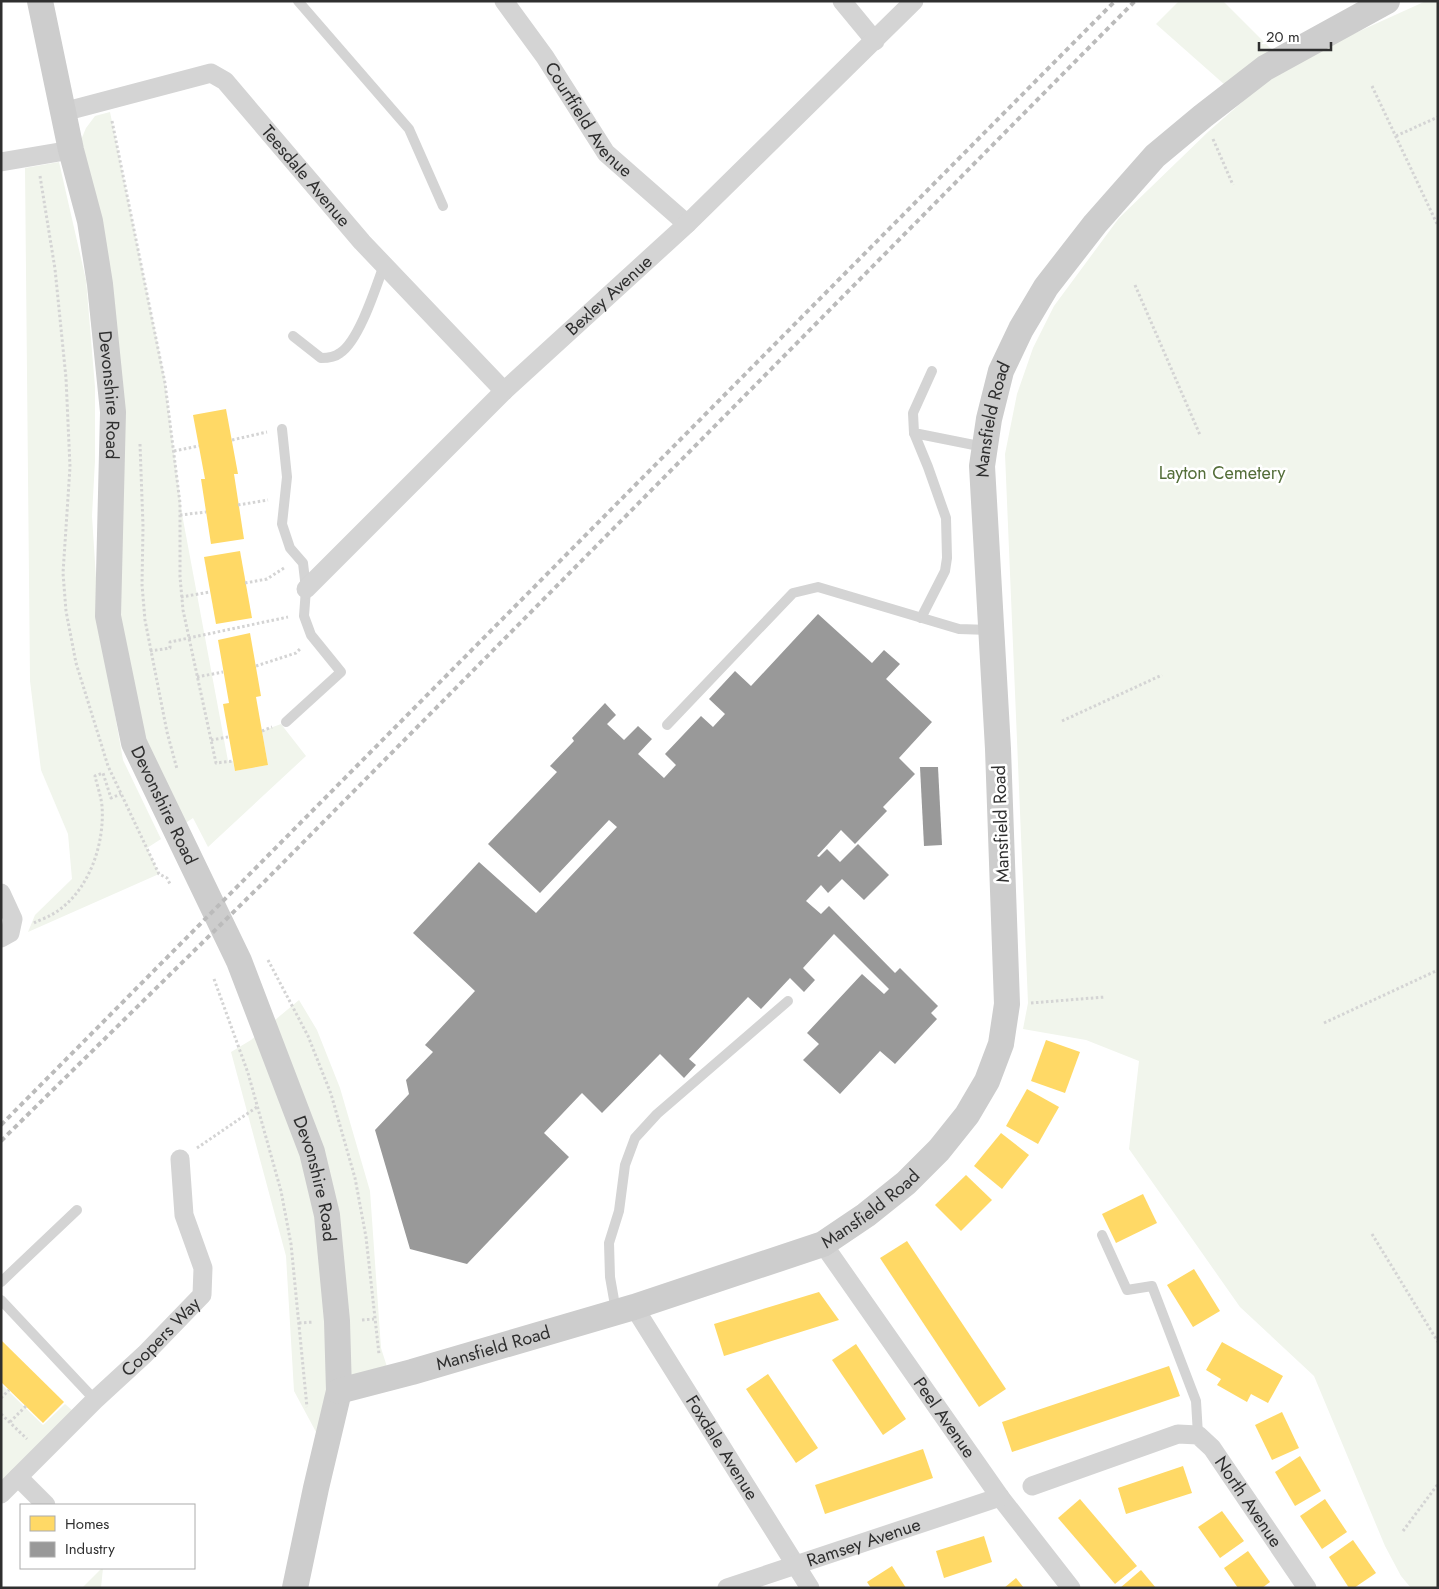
<svg xmlns="http://www.w3.org/2000/svg" width="1439" height="1589" font-family="Jost,sans-serif">
<rect width="100%" height="100%" fill="#fff"/>
<g fill="#f1f5ec">
<path d="M1179 1H1223L1274 52 1225 85 1156 24Z"/>
<path d="M1426 1H1438V1588H1411L1401 1576 1385 1546 1314 1376 1240 1307 1129 1149 1139 1061 1086 1040 1023 1029 1028 1003 1005 454 1017 394 1033 348 1054 306 1119 218 1209 131 1272 76 1342 39Z"/>
<path d="M110 112 164 375 182 514 228 761H233L235 771 268 765 262 731 281 724 306 756 208 847 193 818 175 830 154 786 108 616 111 504 73 159 86 128 95 116Z"/>
<path d="M59 162 86 280 95 387V461L92 516 99 625 123 760 161 839 147 848 159 874 28 932 35 915 72 879 68 834 41 770 30 681 25 168Z"/>
<path d="M299 1000 317 1030 340 1088 370 1191 381 1348 388 1370 339 1382 323 1445 294 1391 286 1256 231 1052 251 1040Z"/>
<path d="M1 1384 43 1425 65 1404 74 1412 1 1484Z"/>
<path d="M102 1568H103L101 1588H82Z"/>
</g>
<g fill="#ffd966">
<path d="M226 409 238 474H234L244 539 211 544 201 479H205L193 415Z"/>
<path d="M240 551 252 618 216 624 204 557Z"/>
<path d="M250 633 261 696 256 697 268 765 235 771 223 704 229 703 218 640Z"/>
<path d="M1046 1040 1080 1052 1065 1093 1031 1081Z"/>
<path d="M1027 1089 1059 1107 1038 1144 1006 1126Z"/>
<path d="M1001 1133 1029 1155 1002 1189 974 1166Z"/>
<path d="M966 1175 992 1200 961 1231 935 1205Z"/>
<path d="M1143 1194 1157 1223 1116 1243 1102 1214Z"/>
<path d="M907 1241 1006 1389 979 1407 880 1258Z"/>
<path d="M1194 1269 1220 1311 1193 1327 1167 1285Z"/>
<path d="M819 1292 839 1320 724 1356 714 1324Z"/>
<path d="M1 1340 64 1402 43 1423 1 1382Z"/>
<path d="M1222 1342 1283 1376 1268 1403 1251 1394 1247 1402 1217 1385 1221 1379 1206 1370Z"/>
<path d="M856 1344 906 1419 883 1435 832 1360Z"/>
<path d="M1169 1366 1180 1396 1012 1452 1002 1422Z"/>
<path d="M768 1374 818 1448 796 1463 746 1389Z"/>
<path d="M1282 1412 1299 1448 1272 1460 1255 1425Z"/>
<path d="M923 1449 933 1478 825 1514 815 1485Z"/>
<path d="M1300 1456 1321 1491 1295 1506 1275 1472Z"/>
<path d="M1183 1466 1192 1493 1126 1514 1118 1488Z"/>
<path d="M1080 1499 1137 1566 1115 1584 1058 1518Z"/>
<path d="M1325 1499 1347 1532 1322 1549 1300 1516Z"/>
<path d="M1222 1511 1244 1541 1220 1558 1198 1527Z"/>
<path d="M984 1536 992 1562 944 1578 936 1551Z"/>
<path d="M1353 1540 1376 1573 1354 1588H1349L1329 1557Z"/>
<path d="M1248 1551 1270 1582 1262 1588H1238L1224 1568Z"/>
<path d="M892 1566 906 1588H871L867 1582Z"/>
<path d="M1141 1570 1156 1588H1120Z"/>
<path d="M1016 1578 1024 1588H1004Z"/>
</g>
<g fill="#999">
<path d="M818 614 872 663 884 650 900 664 886 679 932 722 899 758 915 774 883 807 887 811 855 844 841 830 817 856 819 857 827 849 840 862 858 844 889 875 864 900 842 879 828 893 821 885 806 901 821 914 829 906 895 973 900 968 938 1006 931 1013 937 1019 895 1064 880 1051 840 1094 803 1060 819 1044 807 1033 862 974 884 994 889 989 834 934 803 968 815 980 804 992 790 978 761 1009 748 997 689 1059 696 1065 684 1078 660 1054 602 1113 582 1093 580 1095 544 1133 569 1157 467 1264 410 1249 375 1130 409 1094 406 1080 433 1052 425 1045 475 991 413 933 479 862 536 913 617 827 609 820 540 893 488 844 557 772 550 766 574 741 572 738 605 703 616 715 607 724 624 740 638 726 652 739 638 754 664 778 676 765 665 754 701 716 713 727 725 714 709 699 735 671 751 686Z"/>
<path d="M920 767H938L942 845 924 846Z"/>
</g>
<g fill="none" stroke-linecap="round" stroke-linejoin="round">
<g stroke="#d4d4d4" stroke-width="3" stroke-dasharray="2.5 2.5" stroke-linecap="butt">
<path d="M1372 86 1438 226"/>
<path d="M112 121 165 383 180 503V577L183 610 216 763 233 761"/>
<path d="M1396 136 1438 117"/>
<path d="M1213 139 1233 185"/>
<path d="M40 176 55 269 66 378 70 467 63 573 66 611 76 663 108 766 159 874 167 878 170 884"/>
<path d="M1135 285 1200 435"/>
<path d="M232 440 267 432"/>
<path d="M140 444 143 526 142 585 145 620 167 732 177 769"/>
<path d="M174 451 199 446"/>
<path d="M238 505 268 500"/>
<path d="M180 515 206 512"/>
<path d="M245 583 267 579 284 568"/>
<path d="M181 597 210 592"/>
<path d="M150 651 170 648V642L288 617"/>
<path d="M256 666 296 653 300 649"/>
<path d="M197 677 223 672"/>
<path d="M1062 721 1162 675"/>
<path d="M262 731 272 727"/>
<path d="M211 740 228 737"/>
<path d="M34 923C39 920 46 918 51 915 88 895 105 845 102 806 101 796 97 785 95 776L103 773 111 798 121 794"/>
<path d="M268 960 308 1036 331 1094 355 1178 366 1237 379 1354"/>
<path d="M214 979 248 1073 281 1191 291 1244 307 1407"/>
<path d="M1031 1003 1105 997"/>
<path d="M1324 1023 1438 970"/>
<path d="M197 1148 257 1107"/>
<path d="M1372 1234 1438 1342"/>
<path d="M362 1320 374 1319"/>
<path d="M299 1323 314 1322"/>
<path d="M1 1398 9 1390"/>
<path d="M1 1414 27 1439"/>
<path d="M10 1422 26 1406"/>
<path d="M1403 1531 1438 1484"/>
</g>
<g stroke="#d4d4d4" stroke-width="10">
<path d="M298 1 409 129 443 206"/>
<path d="M293 336 321 358C327 358 335 357 340 353 359 341 376 287 384 265"/>
<path d="M932 371 913 413 914 433 984 447"/>
<path d="M282 429 287 477 282 524 290 548 303 563 306 589 304 616 311 635 341 672 286 722"/>
<path d="M914 433 928 467 946 518 947 558 945 571 921 618"/>
<path d="M667 725 793 593 818 587 959 629 990 630"/>
<path d="M1102 1235 1127 1290 1152 1286 1196 1401 1198 1435"/>
<path d="M1 1282 77 1210"/>
<path d="M1 1300 95 1400"/>
<path d="M616 1311 610 1277 609 1243 619 1211 625 1165 635 1138 657 1114 788 1001"/>
</g>
<g stroke="#d4d4d4" stroke-width="19">
<path id="s1" d="M504 1 545 57 606 153 687 224"/>
<path d="M842 1 875 41"/>
<path id="s2" d="M63 112 211 73 225 81 362 242 504 391"/>
<path d="M1 162 71 150"/>
<path id="s3" d="M306 589 504 391 687 224 914 1"/>
<path d="M1 893 13 919 10 933 1 938"/>
<path id="s4" d="M823 1244 1000 1497 1071 1588"/>
<path id="s5" d="M634 1307 810 1588"/>
<path d="M18 1477 46 1505"/>
<path id="s6" d="M1032 1486 1178 1434 1198 1435 1212 1448 1307 1588"/>
<path id="s7" d="M1 1494 95 1400 145 1354 202 1295 203 1268 184 1215 180 1159"/>
<path id="s8" d="M727 1588 1000 1497"/>
</g>
<g stroke="#cdcdcd" stroke-width="26">
<path id="s9" d="M40 1 71 150 90 221 100 284 113 412 108 616 134 743 239 961 312 1152 327 1215 337 1321 339 1391 316 1488 295 1588"/>
<path id="s10" d="M339 1391 412 1372 634 1307 823 1244 866 1215 906 1183 939 1150 967 1115 987 1081 1001 1044 1007 1004 998 749 982 466 989 419 1001 371 1021 329 1046 287 1095 224 1155 156 1203 116 1265 68 1387 1"/>
</g>
<g stroke="#bbb" stroke-width="4" stroke-dasharray="5 4" stroke-linecap="butt">
<path d="M1 1125 1115 1"/>
<path d="M1 1141 267 879 1135 1"/>
</g>
</g>
<g text-anchor="middle" dominant-baseline="central" stroke-width="5" stroke-linejoin="round" paint-order="stroke">
<g font-size="18" fill="#2f2f2f" stroke="#fff">
<text stroke="none"><textPath href="#s1" startOffset="146">Courtfield Avenue</textPath></text>
<text stroke="none"><textPath href="#s2" startOffset="294">Teesdale Avenue</textPath></text>
<text stroke="none"><textPath href="#s3" startOffset="422">Bexley Avenue</textPath></text>
<text stroke="none"><textPath href="#s9" startOffset="401">Devonshire Road</textPath></text>
<text stroke="none"><textPath href="#s10" startOffset="1406">Mansfield Road</textPath></text>
<text stroke="none"><textPath href="#s9" startOffset="821">Devonshire Road</textPath></text>
<text transform="translate(1001 824) rotate(-92)">Mansfield Road</text>
<text stroke="none"><textPath href="#s9" startOffset="1225">Devonshire Road</textPath></text>
<text stroke="none"><textPath href="#s10" startOffset="565">Mansfield Road</textPath></text>
<text stroke="none"><textPath href="#s7" startOffset="224">Coopers Way</textPath></text>
<text stroke="none"><textPath href="#s10" startOffset="160">Mansfield Road</textPath></text>
<text stroke="none"><textPath href="#s4" startOffset="212">Peel Avenue</textPath></text>
<text stroke="none"><textPath href="#s5" startOffset="166">Foxdale Avenue</textPath></text>
<text stroke="none"><textPath href="#s6" startOffset="259">North Avenue</textPath></text>
<text stroke="none"><textPath href="#s8" startOffset="144">Ramsey Avenue</textPath></text>
</g>
<g font-size="18" fill="#546e39" stroke="#fff">
<text x="1222" y="473">Layton Cemetery</text>
</g>
</g>
<rect width="1439" height="1589" fill="none" stroke="#2f2f2f" stroke-width="5"/>
<rect x="20" y="1504" width="175" height="65" fill="#ffffff" stroke="#acacac"/>
<rect x="30" y="1516" width="25" height="15" fill="#ffd966" stroke="#acacac"/>
<text x="65" y="1529" font-size="15" fill="#2f2f2f">Homes</text>
<rect x="30" y="1542" width="25" height="15" fill="#999999" stroke="#acacac"/>
<text x="65" y="1554" font-size="15" fill="#2f2f2f">Industry</text>
<path d="M1259 42v8h72v-8" fill="none" stroke="#2f2f2f" stroke-width="2.5"/>
<text x="1266" y="42" font-size="15" fill="#2f2f2f" stroke="#ffffff" stroke-width="4" paint-order="stroke">20 m</text>
</svg>
